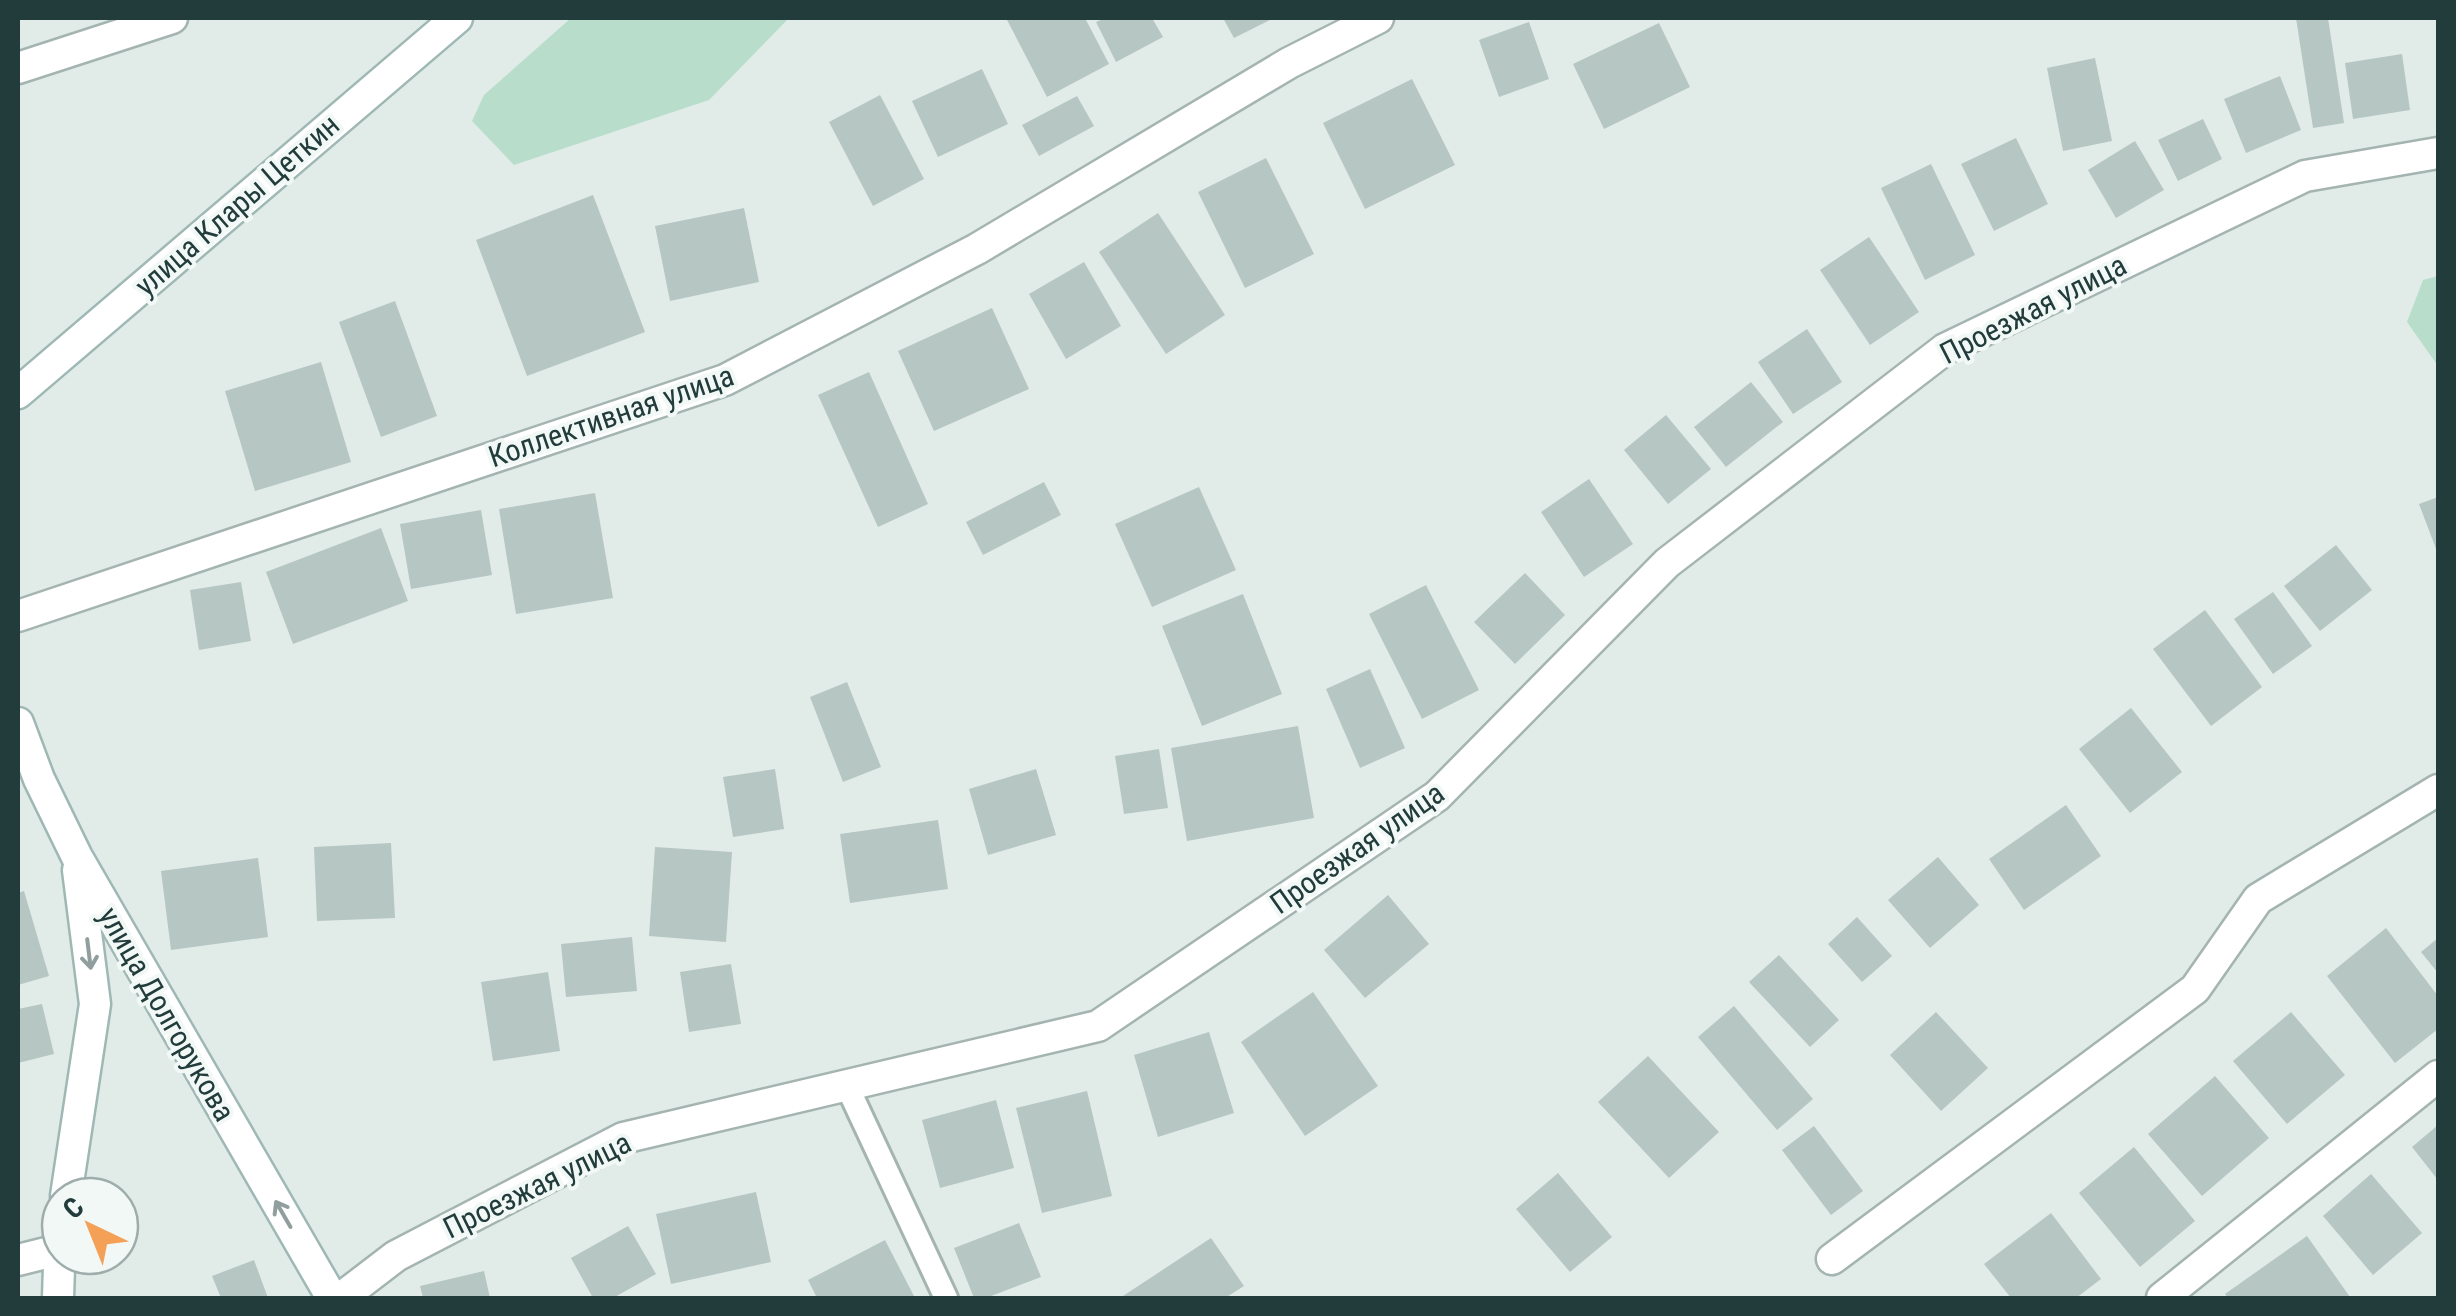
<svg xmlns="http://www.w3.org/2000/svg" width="2456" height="1316" font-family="'Roboto Condensed',sans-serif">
<rect width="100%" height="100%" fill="#e1ece9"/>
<g fill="#b9ddcb">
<path d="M571 18H789L709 100 514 165 472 121 484 95Z"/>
<path d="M2438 276V366L2407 322 2423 280Z"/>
</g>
<g fill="#b6c6c3">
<path d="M1006 18H1085L1109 64 1047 97Z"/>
<path d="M1105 18H1152L1163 37 1116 62 1096 22Z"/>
<path d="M1223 18H1274L1234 38Z"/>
<path d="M2296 18H2328L2344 123 2313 128Z"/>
<path d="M1529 22 1549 79 1499 97 1479 40Z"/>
<path d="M1659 23 1690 87 1604 129 1573 64Z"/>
<path d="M2402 54 2410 110 2353 119 2345 63Z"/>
<path d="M2095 58 2112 141 2063 151 2047 68Z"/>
<path d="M982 69 1008 124 938 157 912 101Z"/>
<path d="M2280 76 2301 130 2246 153 2224 99Z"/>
<path d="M1412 79 1455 165 1365 209 1323 123Z"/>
<path d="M880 95 924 179 873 206 829 122Z"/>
<path d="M1077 96 1094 126 1039 156 1022 125Z"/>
<path d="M2203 119 2222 159 2178 181 2158 140Z"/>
<path d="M2016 138 2048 204 1994 231 1961 164Z"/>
<path d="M2135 141 2164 190 2116 218 2088 170Z"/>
<path d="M1266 158 1314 254 1245 288 1198 192Z"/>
<path d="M1931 164 1975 255 1925 280 1881 188Z"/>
<path d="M593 195 645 332 527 376 476 240Z"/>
<path d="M744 208 759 282 670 301 655 226Z"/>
<path d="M1158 213 1225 315 1166 354 1099 252Z"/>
<path d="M1869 237 1919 312 1870 345 1820 270Z"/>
<path d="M1084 262 1121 326 1066 359 1029 294Z"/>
<path d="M395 301 437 416 381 437 339 322Z"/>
<path d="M992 308 1029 389 934 431 898 351Z"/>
<path d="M1807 329 1842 382 1793 414 1758 362Z"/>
<path d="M321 362 351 462 255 491 225 391Z"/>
<path d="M869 372 928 504 878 527 818 395Z"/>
<path d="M1751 382 1783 422 1726 467 1694 427Z"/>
<path d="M1666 415 1711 469 1668 504 1624 450Z"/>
<path d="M1589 479 1633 544 1584 577 1541 512Z"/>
<path d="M1044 482 1061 515 983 555 966 522Z"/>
<path d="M1199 487 1236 570 1152 607 1115 524Z"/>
<path d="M595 493 613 598 516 614 499 509Z"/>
<path d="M2438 497V554L2419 504Z"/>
<path d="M481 510 492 575 411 589 400 524Z"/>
<path d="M381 528 408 601 293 644 266 572Z"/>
<path d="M2336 545 2372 590 2320 631 2284 586Z"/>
<path d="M1525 573 1565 615 1515 664 1474 622Z"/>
<path d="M241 582 251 641 199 650 190 590Z"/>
<path d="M1426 585 1479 690 1422 719 1369 614Z"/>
<path d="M2273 592 2312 646 2273 674 2234 619Z"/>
<path d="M1243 594 1282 694 1202 726 1162 626Z"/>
<path d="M2205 610 2262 687 2211 726 2153 649Z"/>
<path d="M1370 669 1405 748 1360 768 1326 689Z"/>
<path d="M847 682 881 767 843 782 810 697Z"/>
<path d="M2131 708 2182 772 2130 813 2079 749Z"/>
<path d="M1298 726 1314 818 1187 841 1171 748Z"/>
<path d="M1159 749 1168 808 1124 814 1115 756Z"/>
<path d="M775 769 784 829 733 837 723 777Z"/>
<path d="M1036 769 1056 835 988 855 969 789Z"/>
<path d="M2066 805 2101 856 2024 910 1989 859Z"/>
<path d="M938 820 948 889 850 903 840 834Z"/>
<path d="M391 843 395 918 317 921 314 847Z"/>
<path d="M655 847 732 852 726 942 649 936Z"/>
<path d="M1938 857 1979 905 1930 948 1888 900Z"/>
<path d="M258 858 268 937 171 950 161 871Z"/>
<path d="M24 891 49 976 18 985V893Z"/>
<path d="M1388 895 1429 944 1365 998 1324 950Z"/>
<path d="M1857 917 1892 956 1862 982 1828 944Z"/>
<path d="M2386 928 2438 996V1029L2395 1063 2327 976Z"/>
<path d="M632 937 637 991 566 997 561 944Z"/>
<path d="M2438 938V973L2421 952Z"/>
<path d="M1779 955 1839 1020 1810 1047 1749 982Z"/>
<path d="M731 964 741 1024 689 1032 680 972Z"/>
<path d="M548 972 560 1051 493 1061 481 982Z"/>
<path d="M1313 992 1378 1086 1305 1136 1241 1042Z"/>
<path d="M42 1004 54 1054 18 1063V1009Z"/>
<path d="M1734 1006 1813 1099 1777 1130 1698 1037Z"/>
<path d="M1936 1012 1988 1068 1941 1111 1890 1055Z"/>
<path d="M2291 1012 2345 1075 2287 1124 2233 1061Z"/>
<path d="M1209 1032 1234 1113 1158 1137 1134 1055Z"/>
<path d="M1648 1056 1719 1132 1669 1178 1598 1102Z"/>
<path d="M2215 1076 2269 1138 2202 1196 2148 1134Z"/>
<path d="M1087 1091 1112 1196 1042 1213 1016 1108Z"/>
<path d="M996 1100 1014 1168 940 1188 922 1120Z"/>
<path d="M2438 1125V1180L2412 1147Z"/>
<path d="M1814 1126 1863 1191 1831 1215 1782 1150Z"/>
<path d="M2134 1147 2195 1221 2140 1267 2079 1193Z"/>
<path d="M1558 1173 1612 1237 1570 1272 1516 1209Z"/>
<path d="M2371 1174 2422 1233 2373 1275 2323 1216Z"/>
<path d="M756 1192 771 1262 671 1284 656 1214Z"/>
<path d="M2051 1213 2101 1279 2076 1298H2011L1984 1264Z"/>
<path d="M1019 1223 1041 1277 986 1298H974L954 1248Z"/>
<path d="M628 1226 656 1274 613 1298H593L571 1258Z"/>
<path d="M2307 1236 2350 1297 2228 1298 2225 1294Z"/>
<path d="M1211 1238 1244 1286 1225 1298H1120Z"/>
<path d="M885 1240 915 1298H817L808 1280Z"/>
<path d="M254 1260 268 1298H221L212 1276Z"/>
<path d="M484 1271 490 1298H423L420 1286Z"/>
</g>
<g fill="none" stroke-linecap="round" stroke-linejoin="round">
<g stroke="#a4b4b1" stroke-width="28">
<path id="lane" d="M847 1086 946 1298"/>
</g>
<g stroke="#a4b4b1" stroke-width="35">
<g id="street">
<path d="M18 68 172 18"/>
<path d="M18 616 725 380 977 249 1289 63 1378 18"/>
<path d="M1832 1259 2195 989 2258 899 2438 790"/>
<path d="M18 1260 58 1250"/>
<path d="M341 1298 396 1256 623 1138 1098 1026 1437 796 1667 563 1945 349 2305 176 2438 153"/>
<path d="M2162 1298 2438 1076"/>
</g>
</g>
<g stroke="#9fb8b4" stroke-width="35">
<g id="secondary">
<path d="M18 393 457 18"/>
<path d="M18 723 39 779 77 857 332 1298"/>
<path d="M66 1196 95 1004 78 870"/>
<path d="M58 1298 60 1235"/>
</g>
</g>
<use href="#lane" stroke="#fff" stroke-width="22"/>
<use href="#street" stroke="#fff" stroke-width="30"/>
<use href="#secondary" stroke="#fff" stroke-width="30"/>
</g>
<defs><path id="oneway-shaft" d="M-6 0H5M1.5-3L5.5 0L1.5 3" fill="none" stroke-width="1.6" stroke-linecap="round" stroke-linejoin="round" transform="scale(2.5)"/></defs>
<g stroke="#909e9d">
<use href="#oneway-shaft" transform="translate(89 954) rotate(83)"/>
<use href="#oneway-shaft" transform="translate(283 1214) rotate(-120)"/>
</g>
<g text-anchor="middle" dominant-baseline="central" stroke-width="8" stroke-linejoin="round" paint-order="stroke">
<g font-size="30" fill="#213c3b" stroke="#f1f8f6">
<text transform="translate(237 205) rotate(-41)">улица Клары Цеткин</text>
<text transform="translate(2033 309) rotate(-27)">Проезжая улица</text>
<text transform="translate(611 416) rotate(-19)">Коллективная улица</text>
<text transform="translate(1357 848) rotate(-35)">Проезжая улица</text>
<text transform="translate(167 1014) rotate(60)">улица Долгорукова</text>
<text transform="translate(537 1185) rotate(-26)">Проезжая улица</text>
</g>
</g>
<rect width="2456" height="1316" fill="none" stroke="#213c3b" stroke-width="40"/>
<g transform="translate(90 1226) rotate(317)"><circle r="48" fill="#f1f8f6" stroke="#9eadab" stroke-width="2.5"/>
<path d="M0-8L18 38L0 25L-18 38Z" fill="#f4a056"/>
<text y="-15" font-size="28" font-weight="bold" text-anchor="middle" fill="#213c3b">С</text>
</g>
</svg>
